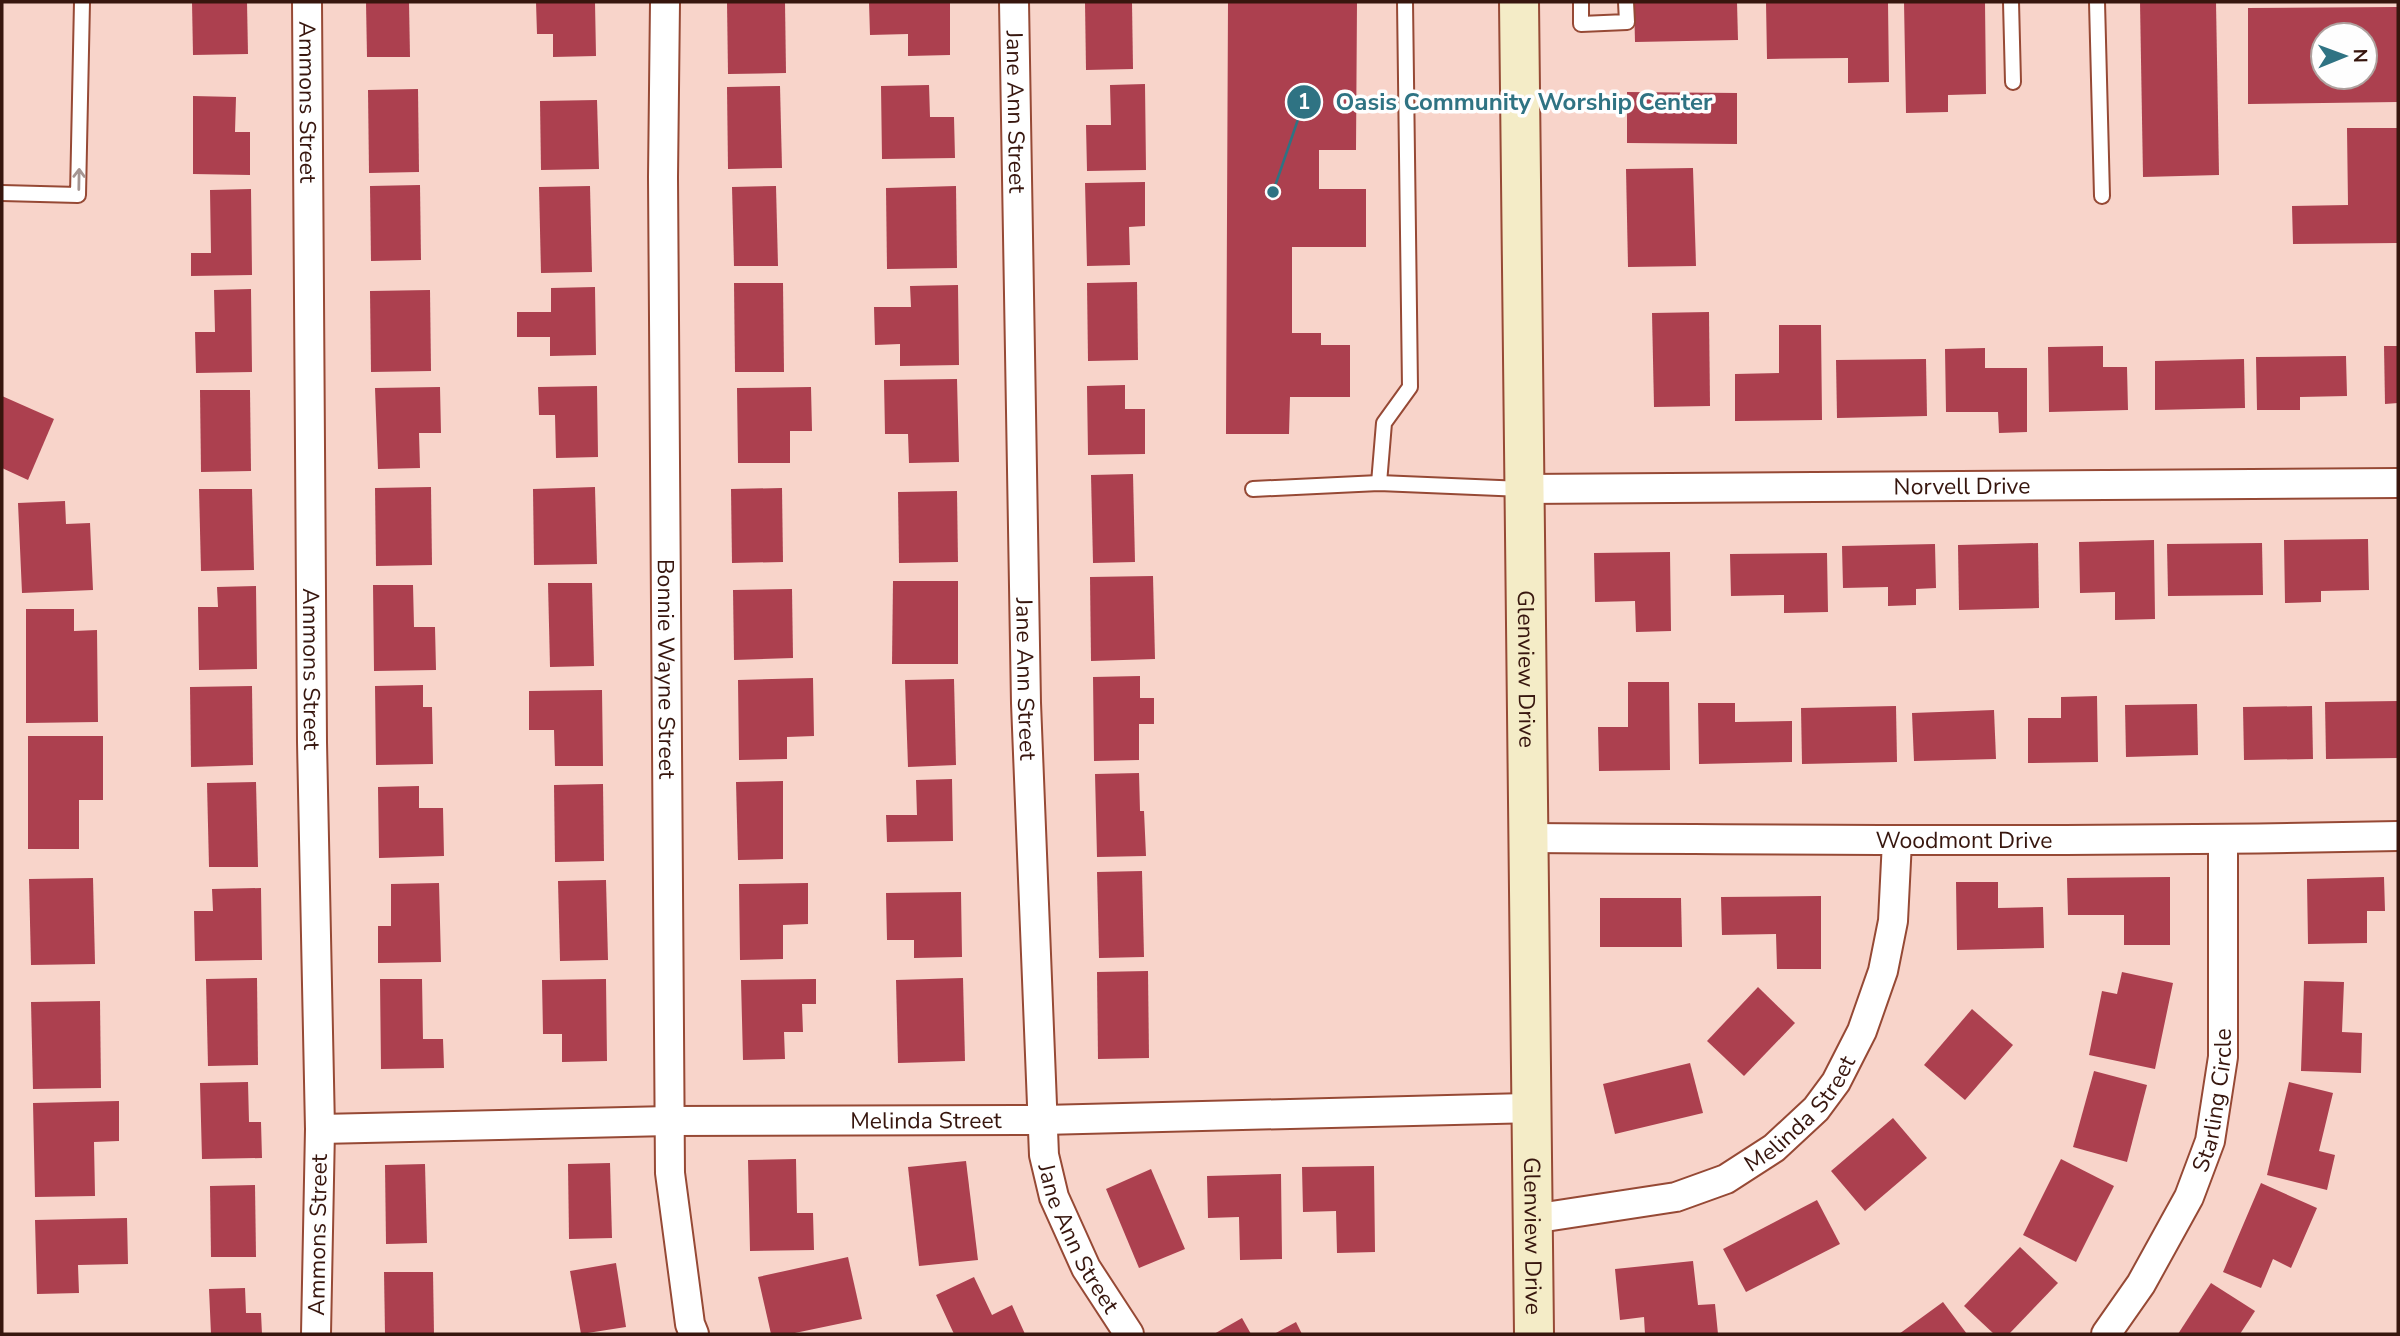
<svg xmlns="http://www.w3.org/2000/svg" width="2400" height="1336" font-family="'Nunito Sans',sans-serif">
<rect width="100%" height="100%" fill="#f8d4ca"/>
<g fill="#ac404f" fill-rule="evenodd">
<path d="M192 2H247L248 54 193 55Z"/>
<path d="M366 2H409L410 57H367Z"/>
<path d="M536 2H595L596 56 553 57V34H537Z"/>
<path d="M727 2H785L786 73 728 74Z"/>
<path d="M869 2H950V55L908 56V34L870 35Z"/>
<path d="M1085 2H1132L1133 69 1086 70Z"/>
<path d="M1228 2H1357L1356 150H1319V189H1366V247H1292V333H1321V345H1350V397H1290L1289 434H1226Z"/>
<path d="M1634 2H1737L1738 40 1635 42Z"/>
<path d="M1766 2H1888L1889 82 1848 83V58L1767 59Z"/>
<path d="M1904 2H1985L1986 94 1948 95V112L1906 113Z"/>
<path d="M2140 2H2216L2219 175 2143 177Z"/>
<path d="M2398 7V102L2248 104V8ZM2323 35H2365V77H2323Z"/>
<path d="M1145 84 1146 170 1087 171 1086 125H1111L1110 85Z"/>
<path d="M929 85 930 117H954L955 158 882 159 881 86Z"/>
<path d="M780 86 782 168 728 169 727 87Z"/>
<path d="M418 89 419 172 369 173 368 90Z"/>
<path d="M1627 92 1737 93V144L1627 143Z"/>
<path d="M193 96 236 97 235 132H250V175L193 174Z"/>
<path d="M597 100 599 169 541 170 540 101Z"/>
<path d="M2347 128H2398V243L2293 244 2292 206 2348 205Z"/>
<path d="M1693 168 1696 266 1628 267 1626 169Z"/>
<path d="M1145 182V226L1129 227 1130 265 1087 266 1085 183Z"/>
<path d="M420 185 421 260 371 261 370 186Z"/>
<path d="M590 186 592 272 541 273 539 187Z"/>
<path d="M776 186 778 266H734L732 187Z"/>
<path d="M956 186 957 268 887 269 886 188Z"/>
<path d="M251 189 252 275 191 276V253H211L210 190Z"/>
<path d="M1137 282 1138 360 1088 361 1087 283Z"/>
<path d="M734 283H783L784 372H735Z"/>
<path d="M958 285 959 365 900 366V344L875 345 874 307H911L910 286Z"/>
<path d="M595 287 596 355 550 356V337H517V312H551V288Z"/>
<path d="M251 289 252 372 196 373 195 332H215L214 290Z"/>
<path d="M430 290 431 371 371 372 370 291Z"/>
<path d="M1709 312 1710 406 1654 407 1652 313Z"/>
<path d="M1779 325H1821L1822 420 1735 421V374L1779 373Z"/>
<path d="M2103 346V367H2127L2128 410 2049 412 2048 347Z"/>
<path d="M2384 346H2398V403L2385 404Z"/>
<path d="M1985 348V368H2027V432L1999 433 1998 412H1946L1945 349Z"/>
<path d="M2346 356 2347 396 2300 397V410H2257L2256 357Z"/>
<path d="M1926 359 1927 416 1837 418 1836 360Z"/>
<path d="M2244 359 2245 408 2155 410V361Z"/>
<path d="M957 379 959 462 909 463 908 434H885L884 380Z"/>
<path d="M1125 385V409H1145V454L1088 455 1087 386Z"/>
<path d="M597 386 598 457 556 458 555 415H539L538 387Z"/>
<path d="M440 387 441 433H419L420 468 378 469 375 388Z"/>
<path d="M811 387 812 431H790V463H738L737 388Z"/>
<path d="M200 390H250L251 471 201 472Z"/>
<path d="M2 396 54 419 28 480 2 468Z"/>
<path d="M1133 474 1135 562 1093 563 1091 475Z"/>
<path d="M431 487 432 565 376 566 375 488Z"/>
<path d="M595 487 597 564 534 565 533 489Z"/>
<path d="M782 488 783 562 732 563 731 489Z"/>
<path d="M199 489H252L254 570 201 571Z"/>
<path d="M957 491 958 562 899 563 898 492Z"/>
<path d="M65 501 66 524 90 523 93 590 22 593 18 503Z"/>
<path d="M2368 539 2369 590 2321 591V602L2285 603 2284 540Z"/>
<path d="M2154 540 2155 619 2115 620V592L2080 593 2079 542Z"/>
<path d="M2038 543 2039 608 1959 610 1958 545Z"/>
<path d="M2262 543 2263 595 2168 596 2167 544Z"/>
<path d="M1935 544 1936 588 1916 589V605L1888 606V587L1843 588 1842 546Z"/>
<path d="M1670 552 1671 631 1636 632 1635 601 1595 602 1594 553Z"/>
<path d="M1827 553 1828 612 1784 613V595L1731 596 1730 554Z"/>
<path d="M1153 576 1155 659 1091 661 1090 577Z"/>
<path d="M893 581H958V664H892Z"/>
<path d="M548 583H592L594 666 550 667Z"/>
<path d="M373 585H413L414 627H435L436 670 374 671Z"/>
<path d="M256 586 257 669 199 670 198 607H218L217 587Z"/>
<path d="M792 589 793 658 734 660 733 590Z"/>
<path d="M26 609H74V631L97 630 98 722 26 723Z"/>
<path d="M1140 676V698H1154V724H1139V760L1094 761 1093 677Z"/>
<path d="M813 678 814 736 787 737V759L739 760 738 680Z"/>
<path d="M954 679 956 765 908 767 905 680Z"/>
<path d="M1628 682H1669L1670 770 1599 771 1598 727H1628Z"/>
<path d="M423 685V707H432L433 764 376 765 375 686Z"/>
<path d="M252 686 253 765 191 767 190 687Z"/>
<path d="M602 690 603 766H555L554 730H529V691Z"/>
<path d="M2097 696 2098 762 2028 763V718H2061V697Z"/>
<path d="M2398 701V758L2326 759 2325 702Z"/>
<path d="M1698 703H1735V722L1792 721V762L1699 764Z"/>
<path d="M2197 704 2198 755 2126 757 2125 705Z"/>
<path d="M1896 706 1897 762 1802 764 1801 708Z"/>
<path d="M2312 706 2313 759 2244 760 2243 707Z"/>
<path d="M1994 710 1996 759 1914 761 1912 713Z"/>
<path d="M28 736H103V800H79V849H28Z"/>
<path d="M1139 773 1140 811H1144L1146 856 1097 857 1095 774Z"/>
<path d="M952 779 953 841 887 842 886 815H917L916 780Z"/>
<path d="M783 781V859L738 860 736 782Z"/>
<path d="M256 782 258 867H209L207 783Z"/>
<path d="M603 784 604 861 555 862 554 785Z"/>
<path d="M419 786V808H443L444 856 379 858 378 787Z"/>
<path d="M1142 871 1144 957 1099 958 1097 872Z"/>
<path d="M2170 877V945H2124V915H2068L2067 878Z"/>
<path d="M2384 877 2385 911H2367V943L2308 944 2307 879Z"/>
<path d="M93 878 95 964 31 965 29 879Z"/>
<path d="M606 880 608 960 560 961 558 881Z"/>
<path d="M1956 882H1998V908L2043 907 2044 948 1957 950Z"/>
<path d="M439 883 441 962 378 963V926H391V884Z"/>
<path d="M808 883V924L783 925V959L740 960 739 884Z"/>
<path d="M261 888 262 960 195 961 194 911H213L212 889Z"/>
<path d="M961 892 962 957 914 958V940H887L886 893Z"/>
<path d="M1821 896V969H1777L1776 934 1722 935 1721 897Z"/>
<path d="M1600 898H1681L1682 947H1600Z"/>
<path d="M1148 971 1149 1058 1098 1059 1097 972Z"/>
<path d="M2122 972 2173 983 2155 1069 2089 1055 2102 991 2117 994Z"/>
<path d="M257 978 258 1065 208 1066 206 979Z"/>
<path d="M963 978 965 1061 898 1063 896 980Z"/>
<path d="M380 979H422L423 1039H443L444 1068 381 1069Z"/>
<path d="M606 979 607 1061 562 1062V1034H543L542 980Z"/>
<path d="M816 979V1004H802L803 1032H784L785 1059 743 1060 741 980Z"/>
<path d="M2304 981 2344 982 2342 1032 2362 1033 2361 1073 2301 1071Z"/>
<path d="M1758 987 1795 1023 1744 1076 1707 1041Z"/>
<path d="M100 1001 101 1088 33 1089 31 1002Z"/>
<path d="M1972 1009 2013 1045 1965 1100 1924 1065Z"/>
<path d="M1690 1063 1703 1113 1615 1134 1603 1084Z"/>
<path d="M2094 1071 2147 1085 2127 1162 2073 1147Z"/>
<path d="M248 1082 249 1122H261L262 1158 202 1159 200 1083Z"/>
<path d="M2289 1082 2333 1093 2319 1151 2335 1155 2327 1190 2267 1175Z"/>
<path d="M119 1101V1141L94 1142 95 1196 35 1197 33 1103Z"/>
<path d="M1893 1118 1927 1158 1865 1211 1831 1171Z"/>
<path d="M796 1159 797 1213H813L814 1250 750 1251 748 1160Z"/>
<path d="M2061 1159 2114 1186 2076 1262 2023 1235Z"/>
<path d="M966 1161 978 1260 919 1266 908 1167Z"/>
<path d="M610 1163 612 1238 569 1239 568 1164Z"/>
<path d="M425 1164 427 1243 386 1244 385 1165Z"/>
<path d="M1374 1166 1375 1252 1337 1253 1336 1211 1303 1212 1302 1167Z"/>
<path d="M1151 1169 1185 1249 1139 1268 1106 1189Z"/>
<path d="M1281 1174 1282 1259 1240 1260 1239 1217 1208 1218 1207 1176Z"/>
<path d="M2261 1183 2317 1208 2291 1268 2273 1259 2261 1288 2223 1272Z"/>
<path d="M255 1185 256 1257H211L210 1186Z"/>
<path d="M1817 1200 1840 1244 1746 1292 1723 1249Z"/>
<path d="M127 1218 128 1264 78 1265 79 1293 37 1294 35 1220Z"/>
<path d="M2020 1247 2058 1283 2009 1334H1994L1964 1306Z"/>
<path d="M848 1257 862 1319 790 1334H771L758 1277Z"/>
<path d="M1693 1261 1698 1305 1715 1304 1718 1334H1645L1644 1317 1620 1320 1615 1269Z"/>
<path d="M616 1263 626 1327 581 1334 570 1271Z"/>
<path d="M384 1272H433L434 1334H385Z"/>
<path d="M974 1277 992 1315 1012 1305 1025 1334H954L936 1295Z"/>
<path d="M2211 1283 2255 1311 2240 1334H2178Z"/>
<path d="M245 1288 246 1313H261L262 1334H211L209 1289Z"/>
<path d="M1943 1302 1967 1334H1899Z"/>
<path d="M1242 1318 1251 1334H1214Z"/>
<path d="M1296 1322 1302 1334H1274Z"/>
</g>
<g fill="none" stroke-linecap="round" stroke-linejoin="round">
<g stroke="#964935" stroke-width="18">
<g id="lane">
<path d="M1581 2V24L1627 22 1626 2"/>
<path d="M2011 2 2013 82"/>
<path d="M2097 2 2102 196"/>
<path d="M2 193 78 195 82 2"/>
<path d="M1379 483 1384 423 1410 387 1405 2"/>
<path d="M1253 489 1379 483 1523 489"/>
</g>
</g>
<g stroke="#964935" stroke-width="32">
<g id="street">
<path id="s1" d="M307 2 312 742 320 1129 316 1334"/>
<path id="s2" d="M665 2 663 177 670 1173 690 1324 694 1334"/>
<path id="s3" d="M1014 2 1026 703 1044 1155 1054 1197 1086 1268 1129 1334"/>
<path id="s4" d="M1524 489 2398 483"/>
<path id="s5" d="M1528 838C1818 840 2108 842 2398 836"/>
<path id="s6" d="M320 1129 669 1121 1043 1120 1531 1108"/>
<path id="s7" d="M1532 1219 1676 1197 1726 1179 1774 1148 1816 1109 1836 1082 1862 1031 1883 971 1893 921 1897 841"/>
<path id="s8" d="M2106 1334 2141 1284 2189 1197 2210 1141 2223 1057V840"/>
</g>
</g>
<g stroke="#964935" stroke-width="42">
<g id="secondary">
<path id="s9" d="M1519 2 1534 1334"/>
</g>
</g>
<use href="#lane" stroke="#fff" stroke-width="14"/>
<use href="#street" stroke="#fff" stroke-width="28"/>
<use href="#secondary" stroke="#f4ecc7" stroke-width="38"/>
</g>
<defs><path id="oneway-shaft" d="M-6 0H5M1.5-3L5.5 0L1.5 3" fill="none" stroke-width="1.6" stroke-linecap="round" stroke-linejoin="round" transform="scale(1.75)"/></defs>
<use stroke="#a59693" href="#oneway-shaft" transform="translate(79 179) rotate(-89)"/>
<g text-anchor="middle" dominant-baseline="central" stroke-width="7" stroke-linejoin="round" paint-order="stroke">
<g font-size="23" fill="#37160e" stroke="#fefefe">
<text stroke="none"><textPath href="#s1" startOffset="100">Ammons Street</textPath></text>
<text stroke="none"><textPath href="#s3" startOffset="110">Jane Ann Street</textPath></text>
<text stroke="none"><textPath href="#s4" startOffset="438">Norvell Drive</textPath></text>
<text stroke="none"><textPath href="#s1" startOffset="667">Ammons Street</textPath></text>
<text stroke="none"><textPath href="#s9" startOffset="667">Glenview Drive</textPath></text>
<text stroke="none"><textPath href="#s2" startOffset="667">Bonnie Wayne Street</textPath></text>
<text stroke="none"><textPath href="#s3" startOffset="677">Jane Ann Street</textPath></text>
<text stroke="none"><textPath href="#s5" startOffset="436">Woodmont Drive</textPath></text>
<text stroke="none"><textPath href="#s8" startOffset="261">Starling Circle</textPath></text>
<text stroke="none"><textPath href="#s7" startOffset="299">Melinda Street</textPath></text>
<text stroke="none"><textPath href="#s6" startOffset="606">Melinda Street</textPath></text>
<text transform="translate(318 1235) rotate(-89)">Ammons Street</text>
<text stroke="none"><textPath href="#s9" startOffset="1234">Glenview Drive</textPath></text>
<text stroke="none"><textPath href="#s3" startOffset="1244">Jane Ann Street</textPath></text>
</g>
</g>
<path fill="none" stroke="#2f7383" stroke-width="2.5" d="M1273 192L1304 102"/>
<g fill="#2f7383" stroke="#fefefe" stroke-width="2.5">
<circle cx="1273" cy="192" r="7"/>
<circle cx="1304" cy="102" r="18"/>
</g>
<g font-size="21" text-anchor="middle" font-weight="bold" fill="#fff">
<text x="1304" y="109">1</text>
</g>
<g font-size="24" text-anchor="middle" font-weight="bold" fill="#2f7383" stroke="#fefefe" stroke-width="7" stroke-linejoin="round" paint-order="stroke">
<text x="1524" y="110">Oasis Community Worship Center</text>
</g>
<rect width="2400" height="1336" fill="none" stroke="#37160e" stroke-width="7"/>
<g transform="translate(2344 56) rotate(89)"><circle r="33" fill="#fefefe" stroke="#aea19e" stroke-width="2"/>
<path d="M0-5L12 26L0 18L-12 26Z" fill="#2f7383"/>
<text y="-10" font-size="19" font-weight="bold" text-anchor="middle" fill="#37160e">N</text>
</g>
</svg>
